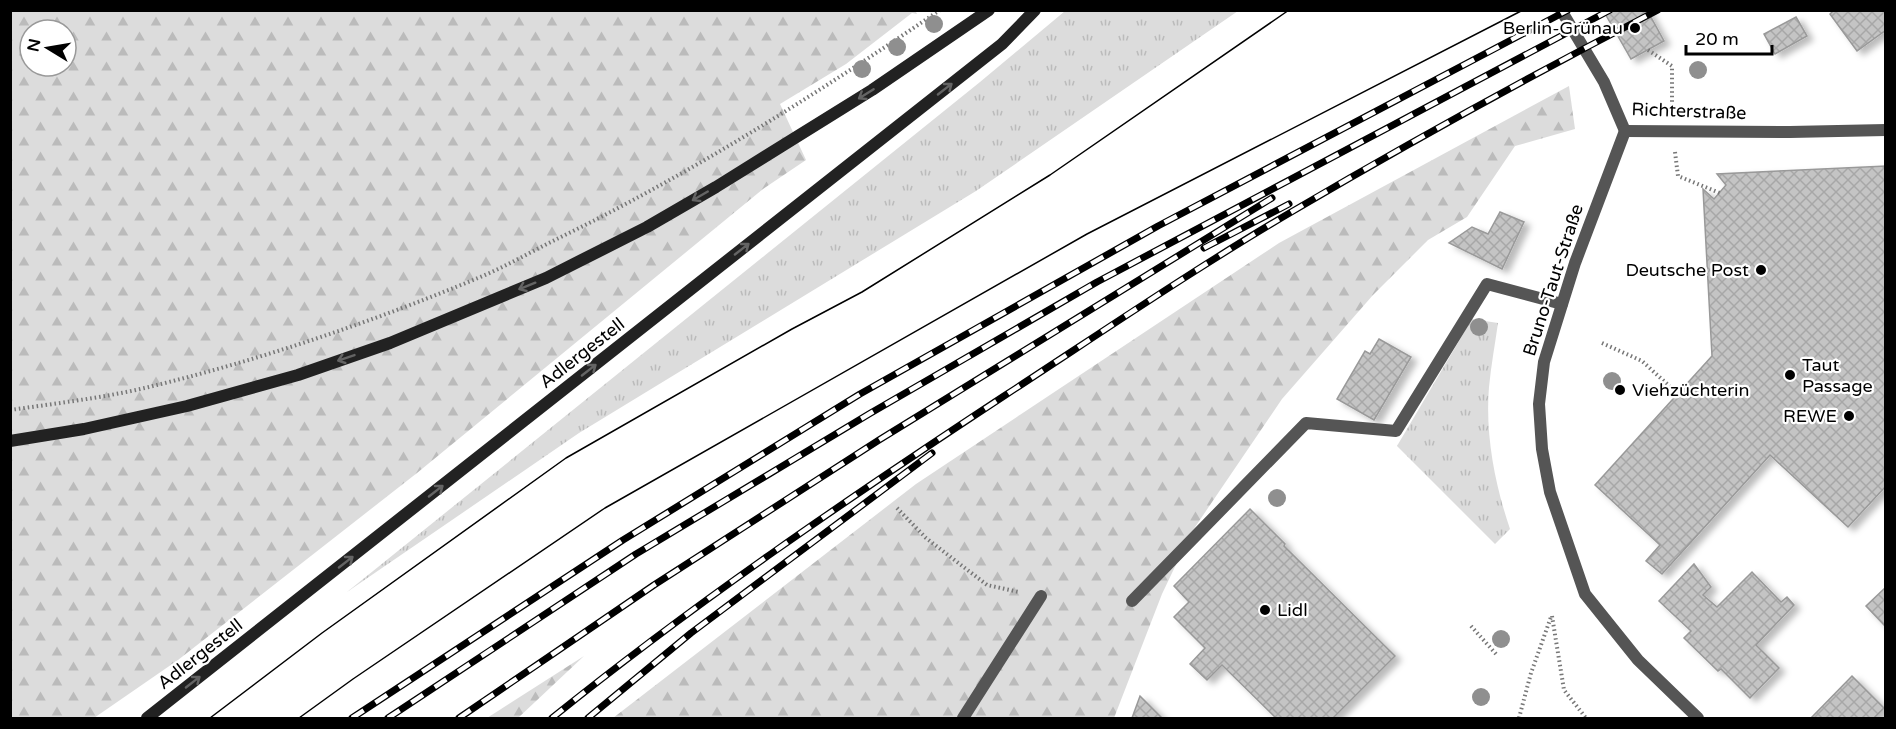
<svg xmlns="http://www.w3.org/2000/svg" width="1896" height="729" font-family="'Varela Round',sans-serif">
<defs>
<pattern id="grass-tufts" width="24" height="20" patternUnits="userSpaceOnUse" patternTransform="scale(1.5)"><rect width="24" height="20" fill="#dcdcdc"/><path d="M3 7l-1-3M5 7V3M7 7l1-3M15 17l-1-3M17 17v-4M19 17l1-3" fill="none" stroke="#bbb"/></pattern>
<pattern id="forest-firs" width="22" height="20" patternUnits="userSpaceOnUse" patternTransform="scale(1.5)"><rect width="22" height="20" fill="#dcdcdc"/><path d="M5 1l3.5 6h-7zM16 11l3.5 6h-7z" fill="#bbb"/></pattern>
<pattern id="building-cross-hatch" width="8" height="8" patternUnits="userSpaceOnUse" patternTransform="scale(1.5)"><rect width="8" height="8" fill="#c4c4c4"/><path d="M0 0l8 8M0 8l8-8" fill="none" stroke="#a7a7a7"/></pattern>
<filter id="shadow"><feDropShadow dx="6" dy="4" stdDeviation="3" flood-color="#0004"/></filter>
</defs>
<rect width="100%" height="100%" fill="#fff"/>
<g fill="url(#grass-tufts)">
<path d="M1065 11H1238L976 191 579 433 347 592 980 82Z"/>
<path d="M1472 319 1498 323C1495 344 1491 366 1489 387 1485 434 1495 485 1510 529L1495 544 1397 446Z"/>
</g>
<g fill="url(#forest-firs)" fill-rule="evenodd">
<path d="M915 10 917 14 912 13 846 64 780 104 806 160 763 189 417 473 178 660 94 718H11L10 11ZM30 30H66V66H30Z"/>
<path d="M1569 86 1575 129 1515 146 1467 217 1428 240 1373 295 1282 399 1191 533 1162 594 1114 718H613L916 484 1279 243Z"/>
<path d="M584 656 518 718H487Z"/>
</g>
<g fill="url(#building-cross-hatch)" stroke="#999" stroke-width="1.5" filter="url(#shadow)">
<path d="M1603 10H1647L1664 41 1631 59Z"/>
<path d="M1834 10H1886V30L1857 51 1830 14Z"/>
<path d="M1796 17 1807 36 1775 54 1764 34Z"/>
<path d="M1886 166V486L1848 527 1770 455 1662 574 1646 561 1660 545 1595 485 1712 356 1703 189 1714 199 1726 185 1717 174Z"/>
<path d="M1500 212 1524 222 1502 269 1449 243 1472 227 1488 234Z"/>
<path d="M1379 339 1411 357 1374 420 1337 399 1365 351 1370 354Z"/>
<path d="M1250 509 1285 544 1284 546 1395 656 1333 718H1276L1222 665 1207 680 1190 664 1205 648 1174 617 1189 602 1174 586Z"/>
<path d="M1694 564 1711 587 1703 595 1717 607 1752 572 1781 602 1787 597 1794 605 1756 645 1779 668 1750 698 1721 669 1718 671 1684 638 1691 631 1659 601Z"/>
<path d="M1886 587V627L1866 606Z"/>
<path d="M1852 676 1884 708 1874 718H1811Z"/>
<path d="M1140 696 1162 718H1132Z"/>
</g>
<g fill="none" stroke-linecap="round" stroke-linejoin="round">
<g stroke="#777" stroke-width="4" stroke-dasharray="1.5 3" stroke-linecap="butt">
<path d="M1648 50 1672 66V112"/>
<path d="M1886 63V82"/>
<path d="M1675 152 1678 176 1720 193"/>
<path d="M1602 343 1642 361 1678 394"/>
<path d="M10 410C59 403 110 397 157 385 266 358 374 321 478 278 507 266 534 250 561 237 694 172 818 93 940 10"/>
<path d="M897 508 926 538 987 585 1019 592"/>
<path d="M1552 616 1564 690 1586 718"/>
<path d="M1471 626 1496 654"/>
<path d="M1519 718 1531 673 1551 617"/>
</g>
<g stroke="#555" stroke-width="12">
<path d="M1132 601 1306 423 1396 431 1487 284 1562 304"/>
<path d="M963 718 1041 596"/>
</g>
<g stroke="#555" stroke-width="12">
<path d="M1561 10 1604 82 1625 131"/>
<path d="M1625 131 1575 263 1544 362 1539 404 1542 449 1550 492 1585 594 1638 660 1698 718"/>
<path d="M1625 131 1790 132 1886 130"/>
</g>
<g stroke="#222" stroke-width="12">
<path d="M10 441 84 429 187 406 298 375 390 343 546 278 647 227 716 187 872 90 989 10"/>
<path d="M147 718 1002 44 1035 10"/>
</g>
<g stroke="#000" stroke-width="1.5">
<path d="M210 718 322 633 566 458 792 329 862 292 1050 175 1289 10"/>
<path d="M299 718 353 679 605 508 1087 234 1523 10"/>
</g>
<g stroke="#000" stroke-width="7">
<g id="rail">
<path d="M1204 248 1289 204"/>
<path d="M352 718 623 540 860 394 1158 226 1568 10"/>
<path d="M388 718 636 554 869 414 1097 282 1610 10"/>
<path d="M459 718 654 585 879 440 1272 198"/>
<path d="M552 718C696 602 849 498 1004 396 1099 334 1194 269 1293 211 1412 141 1534 74 1658 10"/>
<path d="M588 718 691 633 932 453"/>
</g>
</g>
<use href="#rail" stroke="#fff" stroke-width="4.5" stroke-dasharray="14" stroke-linecap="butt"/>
</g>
<g fill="#8f8f8f">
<circle cx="934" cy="24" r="9"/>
<circle cx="897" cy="47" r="9"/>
<circle cx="862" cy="69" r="9"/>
<circle cx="1698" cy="70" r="9"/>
<circle cx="1479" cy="327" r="9"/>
<circle cx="1612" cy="381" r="9"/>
<circle cx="1277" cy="498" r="9"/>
<circle cx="1501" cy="639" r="9"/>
<circle cx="1481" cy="697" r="9"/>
</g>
<defs><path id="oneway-shaft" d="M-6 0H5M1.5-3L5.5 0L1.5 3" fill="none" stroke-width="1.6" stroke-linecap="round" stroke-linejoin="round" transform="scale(1.5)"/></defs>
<g stroke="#646464">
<use href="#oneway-shaft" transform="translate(945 89) rotate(-38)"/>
<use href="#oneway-shaft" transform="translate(866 94) rotate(148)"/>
<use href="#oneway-shaft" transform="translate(700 196) rotate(150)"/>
<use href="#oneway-shaft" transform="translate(742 249) rotate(-38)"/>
<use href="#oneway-shaft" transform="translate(527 286) rotate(158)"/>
<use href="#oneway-shaft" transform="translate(346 358) rotate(161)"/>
<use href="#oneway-shaft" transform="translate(589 370) rotate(-38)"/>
<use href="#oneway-shaft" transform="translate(436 491) rotate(-38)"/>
<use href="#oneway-shaft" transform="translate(346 562) rotate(-38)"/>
<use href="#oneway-shaft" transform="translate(193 682) rotate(-38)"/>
</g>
<g fill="#000" stroke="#fff" stroke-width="2">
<circle cx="1635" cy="28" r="6"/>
<circle cx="1761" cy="270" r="6"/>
<circle cx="1790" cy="375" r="6"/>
<circle cx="1620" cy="390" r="6"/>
<circle cx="1849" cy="416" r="6"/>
<circle cx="1265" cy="610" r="6"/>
</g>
<g text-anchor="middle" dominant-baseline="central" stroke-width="4.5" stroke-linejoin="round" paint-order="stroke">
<g font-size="18" fill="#000" stroke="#fff" text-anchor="end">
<text x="1623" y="28">Berlin-Grünau</text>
<text x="1749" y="270">Deutsche Post</text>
<text x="1802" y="365" text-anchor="start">Taut<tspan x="1802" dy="21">Passage</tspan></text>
<text x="1632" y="390" text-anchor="start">Viehzüchterin</text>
<text x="1837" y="416">REWE</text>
<text x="1277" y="610" text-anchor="start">Lidl</text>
</g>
<g font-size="18" fill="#000" stroke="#fff">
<text transform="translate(1689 111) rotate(2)">Richterstraße</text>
<text transform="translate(1553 280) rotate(-72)">Bruno-Taut-Straße</text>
<text transform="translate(582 353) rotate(-38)">Adlergestell</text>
<text transform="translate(200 654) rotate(-38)">Adlergestell</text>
</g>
</g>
<rect width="1896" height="729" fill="none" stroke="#000000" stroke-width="24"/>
<g transform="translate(48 48) rotate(281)"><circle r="28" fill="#ffffff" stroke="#999999" stroke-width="1.5"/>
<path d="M0-4.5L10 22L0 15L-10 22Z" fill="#000000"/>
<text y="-9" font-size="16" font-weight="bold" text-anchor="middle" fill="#000000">N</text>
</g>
<path d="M1686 45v9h86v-9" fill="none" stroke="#000000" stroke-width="3"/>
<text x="1695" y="45" font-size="18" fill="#000000" stroke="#ffffff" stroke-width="4.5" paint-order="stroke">20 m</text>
</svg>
